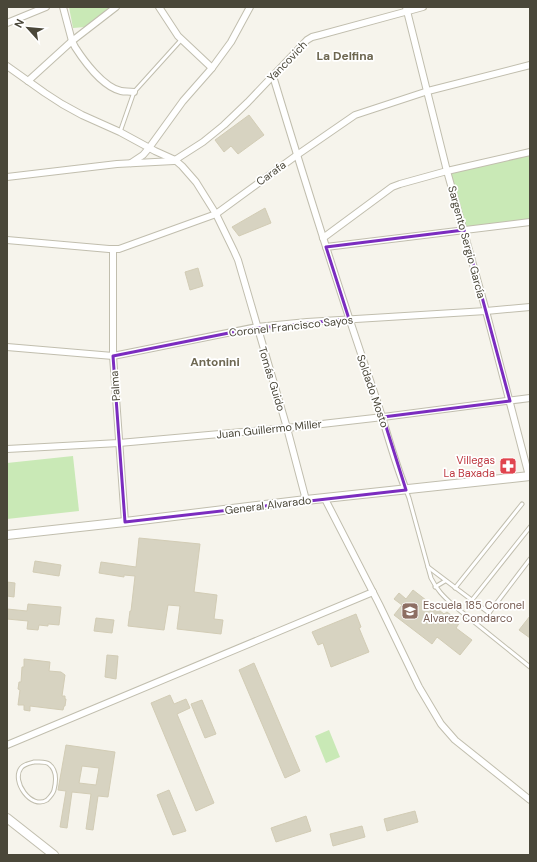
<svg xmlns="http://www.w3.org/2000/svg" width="537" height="862" font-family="'DM Sans',sans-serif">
<rect width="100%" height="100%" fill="#f6f4ec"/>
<g fill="#c9e9b6">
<path d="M69 7H110L85 27 73 28Z"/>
<path d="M530 152V222L464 230 447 171Z"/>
<path d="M73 456 79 511 7 519V463Z"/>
<path d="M329 730 340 757 326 763 315 736Z"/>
</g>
<g fill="#d7d3c1" stroke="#d2ccb5" fill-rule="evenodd">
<path d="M249 115 264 135 238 154 231 146 224 152 215 140Z"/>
<path d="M265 208 271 223 239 236 232 227Z"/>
<path d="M198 268 203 286 190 290 185 272Z"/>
<path d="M139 538 200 544 194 592 217 595 214 619 223 620 221 634 177 629 180 606 168 605 164 630 128 626 130 611H131L135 576 124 575V577L99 573 101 562 136 567Z"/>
<path d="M35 561 61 565 59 576 33 572Z"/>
<path d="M7 582 15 583 14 597 7 596Z"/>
<path d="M413 590 444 614 447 612 460 622 456 628 472 640 460 655 437 637 432 644 394 615 402 605 394 599 399 593 406 599Z"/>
<path d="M28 604 61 607 59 625 48 624V626L39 625 38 630 27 629 28 621 7 619V609L27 611Z"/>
<path d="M356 614 361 627 359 628 369 652 331 667 323 643 318 645 312 632Z"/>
<path d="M530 616V638L519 630Z"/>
<path d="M96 618 114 620 112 633 94 631Z"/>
<path d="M107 655 118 656 116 679 105 677Z"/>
<path d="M24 659 50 662 49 671 61 672 65 675 62 696H65V699H66L65 706H64L63 710 30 706V711L24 710V705H18L20 690 18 689 19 682H21L22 667H24Z"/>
<path d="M254 663 300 771 285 778 239 670Z"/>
<path d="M170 695 174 704 186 699 190 708 177 714 214 803 196 811 151 703Z"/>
<path d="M202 700 216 734 205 738 191 704Z"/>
<path d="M66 745 115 752 108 797 98 796 93 830 86 829 91 794 72 792 67 828 60 827 66 791 58 790ZM82 766 99 768 96 785 79 783Z"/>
<path d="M169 790 186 831 173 835 157 795Z"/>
<path d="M415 811 418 822 387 831 384 819Z"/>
<path d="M306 816 311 831 276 842 271 828Z"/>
<path d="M362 826 365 837 333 846 330 834Z"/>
</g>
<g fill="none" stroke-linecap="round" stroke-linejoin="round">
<g stroke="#c1beae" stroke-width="5">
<g id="service">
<path d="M120 132 134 92 181 40"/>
<path d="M406 490 409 498 431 578C437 590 443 596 453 605L530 667"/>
<path d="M428 567 489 613 530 559"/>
<path d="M435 587 445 581"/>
<path d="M455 588 522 504"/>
<path d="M472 600 530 527"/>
<path d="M34 762C39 762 46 761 49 764 57 770 56 782 54 790 53 794 50 797 47 800 31 810 11 781 21 768 24 764 30 763 34 762Z"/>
</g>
</g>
<g stroke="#c1beae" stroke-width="8">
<g id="minor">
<path d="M63 7 72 41 75 47C84 61 103 87 121 91 125 92 129 91 134 92"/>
<path d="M159 7 178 36 212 68"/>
<path d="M406 7 447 171 486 311 529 476"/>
<path d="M7 23 46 7"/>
<path d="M7 66 45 93 62 104 82 115 120 132 155 151 175 160 182 166 196 182 216 214 234 251 238 260 287 428 306 500"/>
<path d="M273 76C305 182 338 287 374 392 385 424 393 458 406 490"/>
<path d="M28 81 72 41 116 7"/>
<path d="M175 160 203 142 224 125 248 102 307 40 312 37 320 35 423 7"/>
<path d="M131 163 143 155 149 148 183 101 212 68 231 42 250 7"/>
<path d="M7 177 117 164 174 161"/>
<path d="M323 238 392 187 400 184 447 171 530 152"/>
<path d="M7 240 109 249H119L216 214 297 155 355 115 428 91 530 65"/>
<path d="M326 247 530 222"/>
<path d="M113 249V356L125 522"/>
<path d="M7 347 113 356 257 327 307 322 486 311 530 307"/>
<path d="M7 449 119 443 287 428 383 417 530 398"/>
<path d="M325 499 379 604 419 687 441 724 455 740 530 800"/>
<path d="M7 745 373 592"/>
</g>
</g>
<g stroke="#c1beae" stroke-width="10">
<g id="tertiary">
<path d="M7 535 125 522 306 500 530 476"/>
<path d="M7 818 54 855"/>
</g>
</g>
<use href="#service" stroke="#fff" stroke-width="3"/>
<use href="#minor" stroke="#fff" stroke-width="6"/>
<use href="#tertiary" stroke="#fff" stroke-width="8"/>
</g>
<path fill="none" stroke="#7b2cbf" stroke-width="3" stroke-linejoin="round" d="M464 230 510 401 383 417 406 490 125 522 113 356 249 329 349 319 326 247Z"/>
<defs>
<g id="pharmacy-square" transform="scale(0.9)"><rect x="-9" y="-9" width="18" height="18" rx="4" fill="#e0444e" stroke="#fff"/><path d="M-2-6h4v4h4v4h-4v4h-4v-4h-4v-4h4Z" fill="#fff"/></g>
<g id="school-square" transform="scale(0.9)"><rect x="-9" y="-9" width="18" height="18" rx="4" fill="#8d6e63" stroke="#fff"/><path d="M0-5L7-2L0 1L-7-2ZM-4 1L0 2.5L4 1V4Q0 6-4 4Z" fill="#fff"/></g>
</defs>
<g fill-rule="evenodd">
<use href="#pharmacy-square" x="508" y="466"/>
<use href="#school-square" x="410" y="611"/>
</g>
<g text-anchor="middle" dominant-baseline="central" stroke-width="3.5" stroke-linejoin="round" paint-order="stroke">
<g font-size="11" fill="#4a4739" stroke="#fff">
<text transform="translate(287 61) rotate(-46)">Yancovich</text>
<text transform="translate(271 173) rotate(-36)">Carafa</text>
<text transform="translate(467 242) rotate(75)">Sargento Sergio García</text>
<text transform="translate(291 326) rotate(-6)">Coronel Francisco Sayos</text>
<text transform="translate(272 379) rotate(73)">Tomás Guido</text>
<text transform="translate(115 386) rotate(-94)">Palma</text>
<text transform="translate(373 391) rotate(71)">Soldado Mosto</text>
<text transform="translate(269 429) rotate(-6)">Juan Guillermo Miller</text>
<text transform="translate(268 505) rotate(-7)">General Alvarado</text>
</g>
<g font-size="11" fill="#be3a42" stroke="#fff" text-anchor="end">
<text x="495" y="460">Villegas<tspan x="495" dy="13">La Baxada</tspan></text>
</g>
<g font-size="11" fill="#785e54" stroke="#fff" text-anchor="start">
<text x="423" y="605">Escuela 185 Coronel<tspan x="423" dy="13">Alvarez Condarco</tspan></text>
</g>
<g font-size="12" font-weight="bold" fill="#6d6751" stroke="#fff">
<text x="345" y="56">La Delfina</text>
<text x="215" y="362">Antonini</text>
</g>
</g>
<rect width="537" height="862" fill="none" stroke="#4a4739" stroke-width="16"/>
<g transform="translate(28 28) rotate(297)" stroke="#ffffff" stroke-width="3" paint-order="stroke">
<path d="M0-3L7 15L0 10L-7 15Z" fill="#4a4739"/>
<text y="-6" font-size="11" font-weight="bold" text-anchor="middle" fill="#4a4739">N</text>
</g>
</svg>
